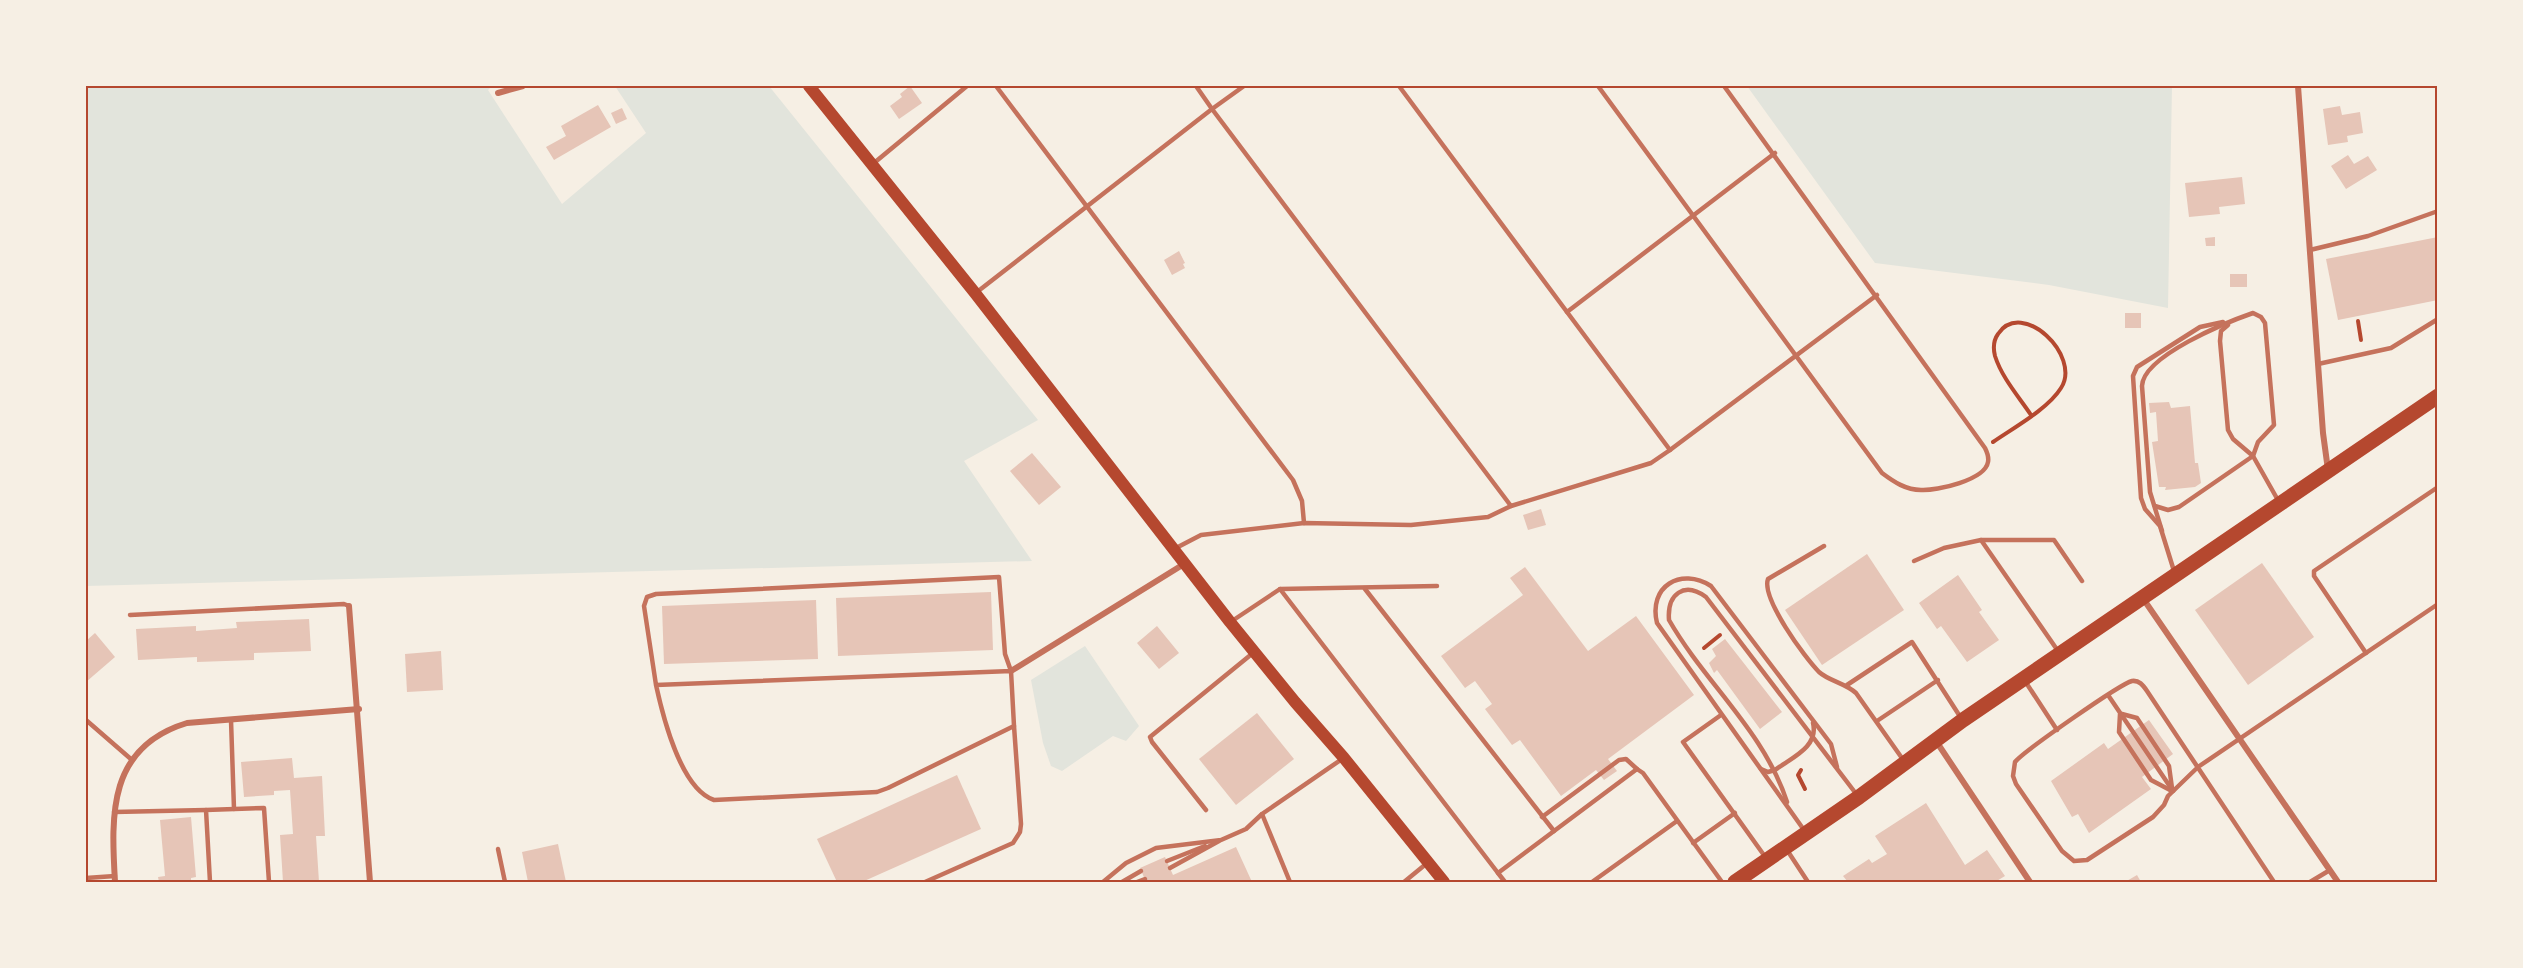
<svg xmlns="http://www.w3.org/2000/svg" width="2523" height="968" font-family="Literata,serif">
<rect width="100%" height="100%" fill="#f6efe4"/>
<g fill="#e2e4dc">
<path d="M86 86H492L488 90 562 204 646 133 615 86H769L1038 420 964 461 1032 561 86 586Z"/>
<path d="M1747 86H2172L2168 308 2049 285 1875 263Z"/>
<path d="M1085 646 1139 726 1126 741 1113 736 1062 771 1051 766 1043 743 1031 680Z"/>
</g>
<g fill="#e6c5b7">
<path d="M910 86 922 103 899 119 890 106 902 97 900 94Z"/>
<path d="M598 105 611 127 554 160 546 147 566 136 561 126Z"/>
<path d="M2340 106 2342 115 2360 112 2363 133 2347 136 2348 142 2328 145 2323 109Z"/>
<path d="M622 108 627 119 616 124 611 113Z"/>
<path d="M2348 155 2354 164 2368 156 2377 170 2346 189 2331 166Z"/>
<path d="M2242 177 2245 204 2219 207 2220 214 2189 217 2185 183Z"/>
<path d="M2215 237V246H2206L2205 238Z"/>
<path d="M2438 237V300L2338 320 2326 259Z"/>
<path d="M1179 251 1185 263 1183 264 1185 268 1172 275 1164 260Z"/>
<rect x="2230" y="274" width="17" height="13"/>
<rect x="2125" y="313" width="16" height="15"/>
<path d="M2169 402 2171 408 2190 406 2195 463H2198L2201 483 2195 487 2165 490 2166 487H2159L2152 442 2158 441 2156 412 2150 413 2149 403Z"/>
<path d="M1032 453 1061 487 1039 505 1010 471Z"/>
<path d="M1541 509 1546 525 1528 530 1523 515Z"/>
<path d="M1867 554 1904 610 1822 665 1785 610Z"/>
<path d="M2262 563 2314 637 2248 685 2195 610Z"/>
<path d="M1525 567 1588 651 1636 616 1694 695 1608 759 1617 771 1604 780 1596 770 1561 796 1520 740 1512 745 1485 709 1492 704 1475 681 1465 688 1441 656 1523 595 1510 578Z"/>
<path d="M1958 575 1982 610 1979 612 1999 640 1967 662 1941 626 1937 629 1919 603Z"/>
<path d="M991 592 993 650 838 656 836 598Z"/>
<path d="M816 600 818 659 664 664 662 606Z"/>
<path d="M309 619 311 651 254 653V660L197 662V657L138 660 136 629 196 626V631L237 628 236 622Z"/>
<path d="M1157 626 1179 653 1159 669 1137 643Z"/>
<path d="M95 633 115 657 86 682V641Z"/>
<path d="M1725 639 1782 712 1760 729 1717 670 1714 673 1709 663 1716 656 1712 649Z"/>
<path d="M441 651 443 690 407 692 405 654Z"/>
<path d="M1257 713 1294 759 1236 805 1199 759Z"/>
<path d="M2149 720 2173 754 2142 777 2151 789 2089 833 2078 814 2072 817 2051 781 2104 743 2108 749Z"/>
<path d="M292 758 294 778 322 776 325 836H316L319 882H283L280 835 293 834 290 790 274 791V795L244 797 241 762Z"/>
<path d="M957 775 981 829 862 882H837L817 839Z"/>
<path d="M1926 803 1965 865 1987 850 2005 876 1995 882H1848L1843 876 1869 859 1872 863 1887 854 1875 836Z"/>
<path d="M191 817 196 877 191 878V882H159L158 877 165 876 160 820Z"/>
<path d="M558 844 566 882H528L522 852Z"/>
<path d="M1236 847 1252 882H1146L1140 868 1165 857 1173 875Z"/>
<path d="M2137 875 2141 882H2125Z"/>
</g>
<g fill="none" stroke-linecap="round" stroke-linejoin="round">
<g stroke="#b5482f" stroke-width="4">
<path d="M2358 321 2361 340"/>
<path d="M1993 442C2013 428 2048 409 2061 388 2082 356 2022 298 1998 334 1993 341 1993 348 1995 356 2002 378 2019 397 2031 415"/>
<path d="M1704 648 1720 635"/>
<path d="M1801 770 1798 775 1805 789"/>
</g>
<g stroke="#c5725c" stroke-width="4.5">
<path d="M996 86 1293 480 1302 501 1304 523"/>
<path d="M1244 86 1212 109 1511 506 1651 463 1670 450 1567 312"/>
<path d="M1399 86 1567 312 1775 153"/>
<path d="M1598 86 1882 473C1894 482 1906 490 1921 490 1937 491 1985 480 1988 462 1989 457 1987 452 1985 448L1724 86"/>
<path d="M874 163 967 86"/>
<path d="M2310 250 2368 236 2438 211"/>
<path d="M977 292 1212 109 1196 86"/>
<path d="M2318 364 2391 348 2438 319"/>
<path d="M1670 450 1877 295"/>
<path d="M2155 506 2168 510 2179 507 2253 456 2233 439 2228 430 2220 341 2221 331 2228 325"/>
<path d="M2162 531 2150 492 2142 386C2143 356 2227 322 2253 313L2261 317 2265 323 2274 425 2258 442 2253 456 2279 502"/>
<path d="M1824 546 1768 579C1761 598 1805 658 1819 672 1829 681 1845 683 1856 693L1904 761"/>
<path d="M1176 548 1201 535 1304 523 1411 525 1488 517 1511 506"/>
<path d="M1914 561 1944 548 1981 540"/>
<path d="M2174 571 2160 526 2145 509 2141 498 2133 376 2137 367 2200 327 2223 322"/>
<path d="M1437 586 1280 589 1498 873"/>
<path d="M1365 589 1554 831"/>
<path d="M130 615 344 604 349 606"/>
<path d="M1232 621 1280 589"/>
<path d="M2058 651 1981 540H2054L2082 581"/>
<path d="M2366 653 2314 576V571L2438 487"/>
<path d="M2025 681 2057 730"/>
<path d="M656 685 644 606 647 597 656 594 999 577 1005 654 1011 671 1014 726 888 788 877 792 714 800C681 789 663 717 656 685L1011 671"/>
<path d="M1847 685 1912 642 1961 718"/>
<path d="M2108 695 2173 791"/>
<path d="M2120 714 2119 732 2151 780 2170 790"/>
<path d="M2122 714 2137 718 2169 766 2172 788"/>
<path d="M1721 715 1683 742 1766 858"/>
<path d="M86 720 132 760"/>
<path d="M231 720 234 809"/>
<path d="M1877 721 1938 680"/>
<path d="M1761 769 1768 772 1775 770C1791 758 1819 747 1813 723"/>
<path d="M1787 802C1764 731 1705 683 1669 620 1667 594 1684 581 1706 597L1857 795"/>
<path d="M1206 810 1152 742 1150 737 1253 653"/>
<path d="M114 812 206 810"/>
<path d="M1262 814 1290 882"/>
<path d="M1542 817 1619 760 1626 759 1637 769"/>
<path d="M1804 830 1657 623C1648 586 1681 567 1711 586L1831 744 1837 767"/>
<path d="M1693 843 1735 813"/>
<path d="M498 849 505 882"/>
<path d="M1787 850 1808 882"/>
<path d="M1167 861 1205 846"/>
<path d="M1170 868 1219 841"/>
<path d="M86 878 115 876"/>
<path d="M210 882 206 810 264 808 269 882"/>
<path d="M925 882 1013 843 1020 832 1021 824 1014 726"/>
<path d="M1103 882 1126 863 1156 848 1221 840 1246 829 1262 814 1342 759"/>
<path d="M1122 882 1141 871"/>
<path d="M1137 882 1145 879"/>
<path d="M1404 882 1426 864"/>
<path d="M1505 882 1498 873 1637 769 1643 773 1722 882"/>
<path d="M1592 882 1677 821"/>
<path d="M2274 882 2147 691C2143 685 2139 680 2132 681 2120 684 2024 751 2015 762L2013 776 2016 784 2062 851 2074 861 2087 860 2153 817 2164 805 2168 796 2198 767 2438 604"/>
<path d="M2310 882 2330 870"/>
</g>
<g stroke="#c5725c" stroke-width="6">
<path d="M2298 86 2323 433 2328 470"/>
<path d="M498 93 523 86"/>
<path d="M2142 597 2338 882"/>
<path d="M349 606 370 882"/>
<path d="M1011 671 1184 564"/>
<path d="M1936 741 2030 882"/>
<path d="M115 882C111 814 108 747 187 723L359 709"/>
</g>
<path stroke="#b5482f" stroke-width="12" d="M809 86 975 293 1230 622 1295 702 1344 758 1444 882"/>
<path stroke="#b5482f" stroke-width="15" d="M1735 882 1859 797 1963 720 2438 396"/>
</g>
<rect width="2523" height="968" fill="none" stroke="#f6efe4" stroke-width="174"/>
<rect x="87" y="87" width="2349" height="794" fill="none" stroke="#b5482f" stroke-width="2"/>
</svg>
